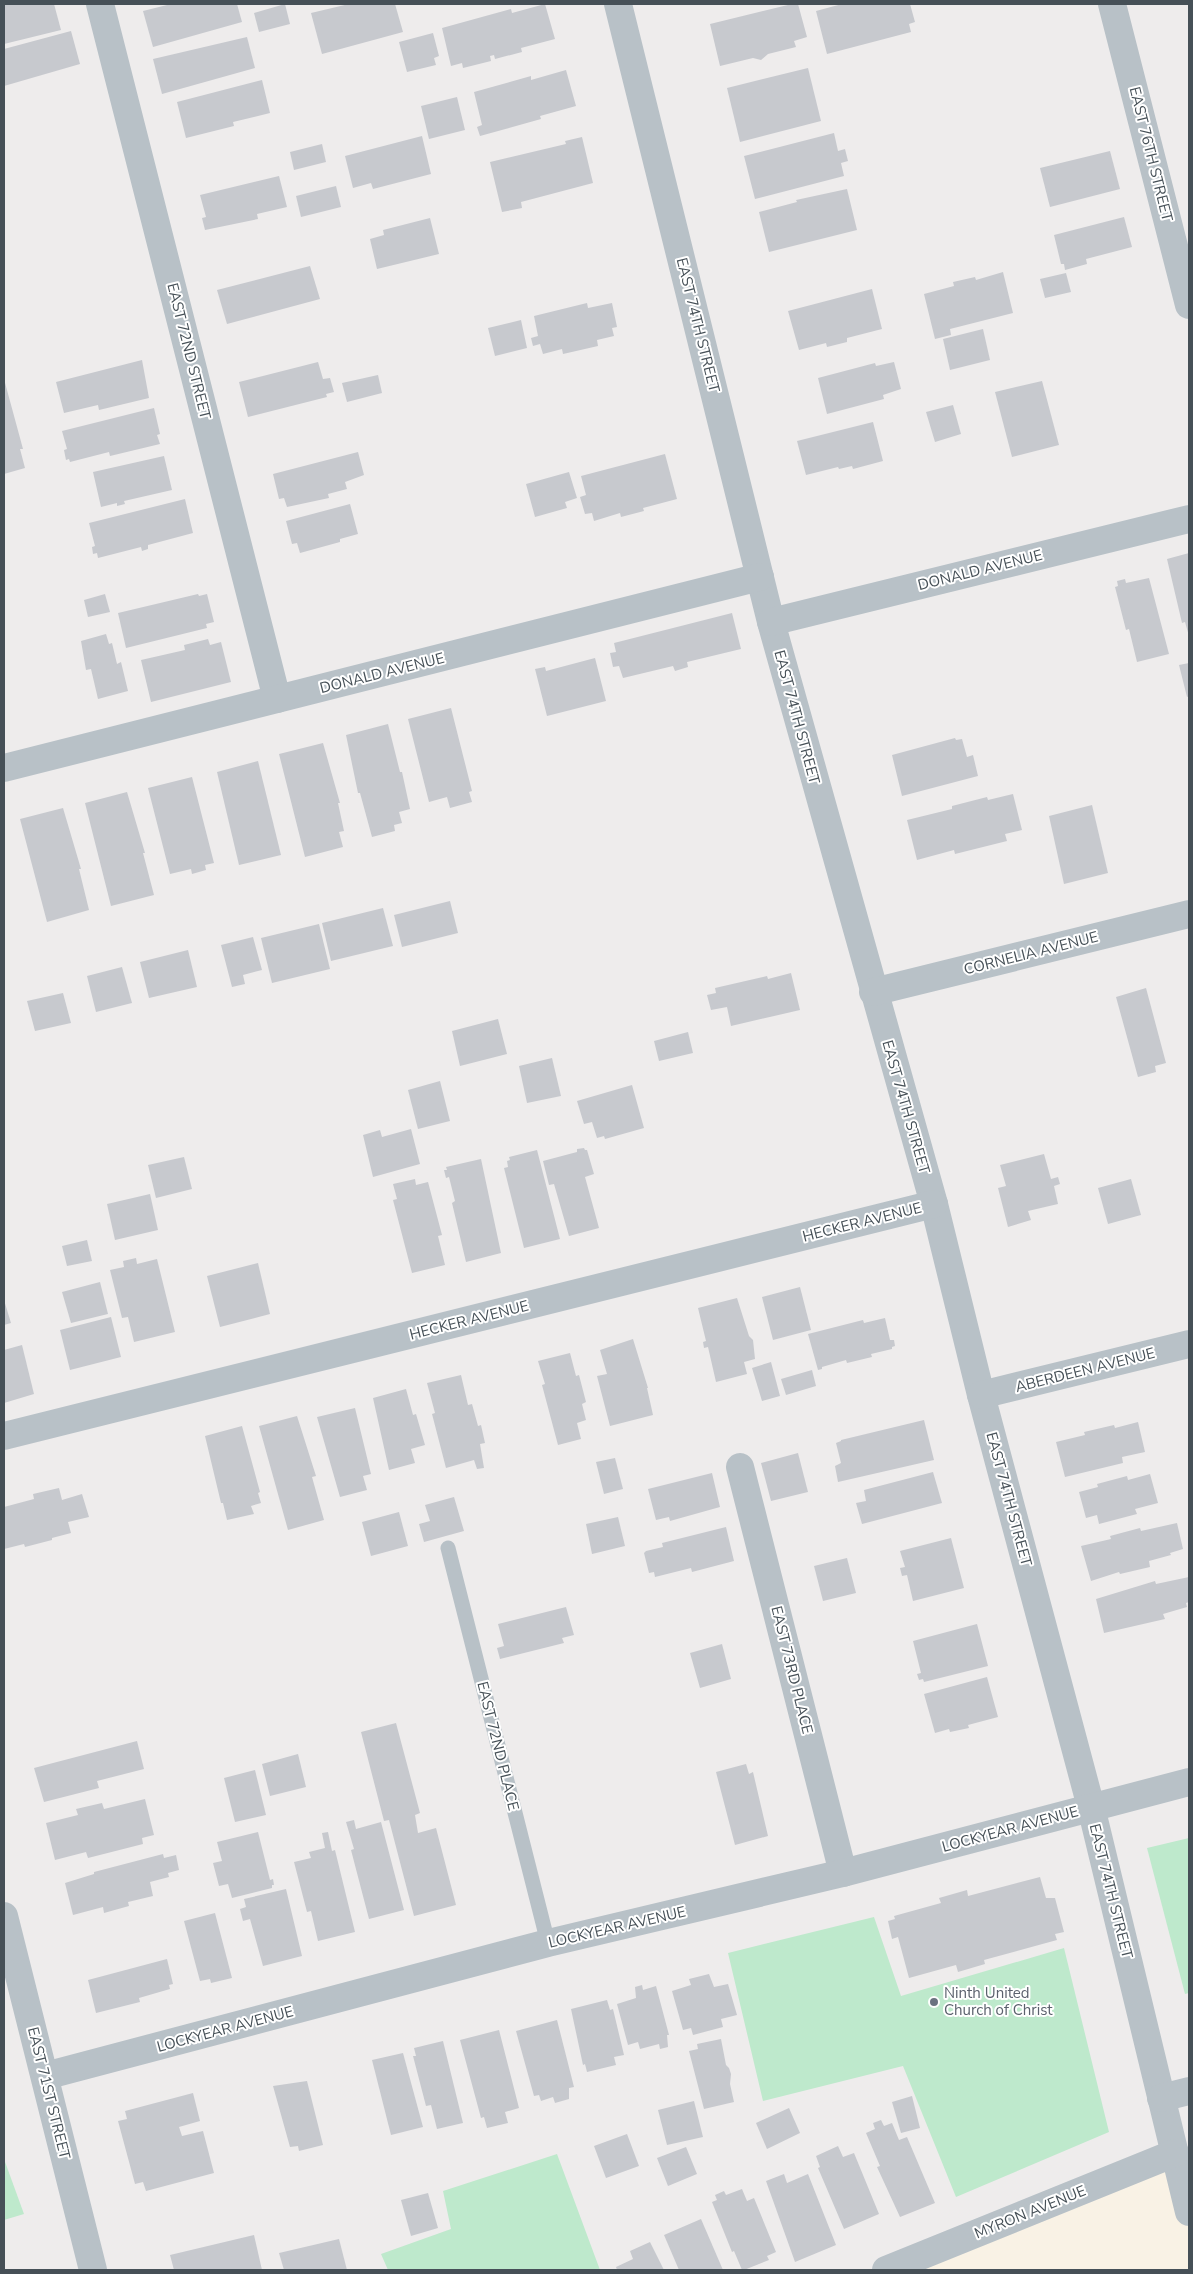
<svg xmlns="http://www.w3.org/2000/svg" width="1193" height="2274" font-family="'Nunito Sans',sans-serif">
<rect width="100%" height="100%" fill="#eeecec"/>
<path fill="#f9f2e5" d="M1175 2153 1189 2212V2270H886Z"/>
<g fill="#bee9cc">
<path d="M1189 1838V1993L1185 1994 1147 1848Z"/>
<path d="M874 1917 901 1996 1064 1948 1109 2132 956 2197 903 2066 763 2101 728 1953Z"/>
<path d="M557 2154 600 2270H388L381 2254 451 2229 443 2191Z"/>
<path d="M4 2159 24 2214 4 2220Z"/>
</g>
<g fill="#c7c9ce">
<path d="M4 4H54L61 30 4 44Z"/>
<path d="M171 4H237L242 22 153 47 143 11Z"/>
<path d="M285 4 290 24 259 32 254 13Z"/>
<path d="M349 4H395L403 32 322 54 311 13Z"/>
<path d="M545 4 555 39 521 48 522 52 495 59 494 55 490 56 491 61 463 68 462 63 451 66 442 28 511 9 512 13Z"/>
<path d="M792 4H798L807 37 794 41 796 47 768 54 761 60 753 58 720 66 710 24Z"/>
<path d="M842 4H910L915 22 909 24 911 32 827 54 816 11Z"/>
<path d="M71 31 80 64 4 86V49Z"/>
<path d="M433 33 439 56 434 58 436 65 407 72 399 42Z"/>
<path d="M247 37 255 68 162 94 153 59Z"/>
<path d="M808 68 821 121 740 142 727 88Z"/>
<path d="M566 70 576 106 540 116 541 119 480 136 477 127 482 125 474 92 531 76V80Z"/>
<path d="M262 80 270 113 233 122 234 126 186 138 177 102Z"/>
<path d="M457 97 465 130 429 139 421 106Z"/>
<path d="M834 133 838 151 845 149 848 161 841 163 844 176 755 199 744 156Z"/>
<path d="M422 136 431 174 373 189 371 183 353 188 345 156Z"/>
<path d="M582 137 593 183 521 202 522 208 502 212 490 162 566 144 565 141Z"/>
<path d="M322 144 326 162 294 170 290 152Z"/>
<path d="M1110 151 1120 189 1050 207 1040 168Z"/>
<path d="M279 176 287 207 257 214 258 219 205 230 202 218 206 217 200 195Z"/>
<path d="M336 186 341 207 301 217 296 196Z"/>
<path d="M847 189 857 230 769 252 759 212 797 202 796 200Z"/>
<path d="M1124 217 1132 247 1086 259 1087 264 1065 270 1064 264H1061L1054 235Z"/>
<path d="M430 218 439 254 377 269 370 239 384 235 383 230Z"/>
<path d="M310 266 320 299 227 324 217 290Z"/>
<path d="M1003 272 1013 313 950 329 951 335 935 339 924 294 954 286 953 282 975 277 976 280Z"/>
<path d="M1066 273 1071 292 1045 298 1040 279Z"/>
<path d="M872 289 882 329 847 338V342L827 347 826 343 799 350 788 311Z"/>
<path d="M587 303 588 308 612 303 617 327 612 328 614 336 597 340 598 346 563 354 562 349 543 354 540 344 533 346 531 338 538 336 534 316Z"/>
<path d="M521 320 527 348 495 356 488 328Z"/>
<path d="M983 329 990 360 950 370 943 339Z"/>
<path d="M142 360 149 398 99 410 98 405 64 413 56 382Z"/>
<path d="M318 362 323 379 330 378 334 392 326 394 327 397 248 417 239 382Z"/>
<path d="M894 362 901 389 883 395 884 399 827 414 818 378 875 363 876 366Z"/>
<path d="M378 375 382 393 347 402 342 383Z"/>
<path d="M4 379 23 449H20L25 468 4 474Z"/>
<path d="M1042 381 1059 445 1012 457 995 392Z"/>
<path d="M953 405 961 434 935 442 926 412Z"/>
<path d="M154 408 160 434 157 435 160 444 110 456 109 452 70 462 69 459 66 460 64 450 67 449 62 431Z"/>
<path d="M873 422 883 461 853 469 852 466 839 469 838 467 806 475 797 441Z"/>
<path d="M358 452 364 475 345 482 347 489 328 494 329 498 287 507 284 498 279 499 273 474Z"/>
<path d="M665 454 677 499 643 508 644 511 621 517 620 513 594 521 592 513 585 514 580 497 586 495 581 476Z"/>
<path d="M164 456 172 490 124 501 125 504 117 506V503L101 507 93 472Z"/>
<path d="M569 472 577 498 565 502 567 508 535 517 526 484Z"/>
<path d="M185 499 193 533 148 545V549L142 551 141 547 98 558 97 553 93 554 92 547 95 546 89 523Z"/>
<path d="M350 504 358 534 340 539V542L300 553 297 543 292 544 286 521Z"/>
<path d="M1189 553V636L1185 622 1182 623 1167 559Z"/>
<path d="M1149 578 1169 654 1137 662 1129 629 1126 630 1115 587 1118 586 1117 581 1125 579 1126 583Z"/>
<path d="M105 594 110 612 88 617 84 600Z"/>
<path d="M198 594 199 596 207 594 214 622 206 624 207 628 126 648 118 613Z"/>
<path d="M732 613 741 649 687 662 688 667 675 671 673 666 623 678 619 666 613 667 610 653 616 652 614 643Z"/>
<path d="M106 634 109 644 112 643 117 664 121 662 128 691 98 699 91 669 86 670 81 641Z"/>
<path d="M208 639 210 645 221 642 231 682 151 702 141 660 185 650 184 645Z"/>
<path d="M595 658 606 701 547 716 535 669 545 667 546 671Z"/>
<path d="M1189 663V696L1187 697 1179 665Z"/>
<path d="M451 708 472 791 469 792 472 802 450 808 447 797 429 802 408 719Z"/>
<path d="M388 724 400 772H402L410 809 399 812 402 823 394 825 395 831 372 837 360 793H358L346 735Z"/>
<path d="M955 738 956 740 962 739 967 757 973 755 978 776 902 796 892 755Z"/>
<path d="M323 743 340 803H338L344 831 339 832 343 847 305 857 279 754Z"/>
<path d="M258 761 281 855 239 865 217 772Z"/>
<path d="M192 777 214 863 205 865 206 870 192 874 191 869 170 874 148 788Z"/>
<path d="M127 792 145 853H143L154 895 111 906 85 803Z"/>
<path d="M1013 794 1022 830 1005 834 1007 841 955 854 954 850 917 860 907 820 952 809V806L987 797 988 800Z"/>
<path d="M1092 805 1108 873 1064 884 1049 816Z"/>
<path d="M63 808 81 869H79L89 910 47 922 20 819Z"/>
<path d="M450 901 458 933 402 947 394 915Z"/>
<path d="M383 908 393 946 331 961 322 923Z"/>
<path d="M319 924 330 969 272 983 261 938Z"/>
<path d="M253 937 262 970 243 975 245 984 232 987 221 945Z"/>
<path d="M188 950 197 987 149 998 140 962Z"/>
<path d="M122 967 132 1003 96 1012 87 976Z"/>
<path d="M791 973 800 1010 731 1026 727 1007 711 1010 707 995 716 993 715 988 767 976 768 979Z"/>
<path d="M1146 988 1166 1063 1155 1066 1156 1072 1138 1077 1116 997Z"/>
<path d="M63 993 71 1023 35 1031 27 1001Z"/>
<path d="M498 1019 507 1054 460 1066 452 1031Z"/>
<path d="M688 1032 693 1053 659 1061 654 1041Z"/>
<path d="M552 1058 561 1096 527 1103 519 1066Z"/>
<path d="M440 1081 450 1121 418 1129 408 1090Z"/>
<path d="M632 1085 644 1128 605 1139 604 1136 597 1138 592 1122 584 1124 577 1101Z"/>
<path d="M411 1129 420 1164 373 1177 363 1135 380 1130 382 1137Z"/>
<path d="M584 1148 585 1150H587L594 1174 585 1177 599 1228 569 1236 554 1184 549 1185 543 1161 577 1152V1149Z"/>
<path d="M537 1150 560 1239 524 1248 504 1168 508 1167 507 1161 510 1160 509 1157Z"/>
<path d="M1044 1154 1051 1179 1058 1177 1060 1184 1054 1186 1058 1204 1028 1211 1031 1220 1008 1227 998 1188 1006 1186 1000 1165Z"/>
<path d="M184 1157 192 1189 156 1198 148 1165Z"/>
<path d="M481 1159 501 1253 466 1262 452 1203 455 1201 449 1177 446 1178 444 1170H447L446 1167Z"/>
<path d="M415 1179 416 1185 428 1182 442 1235 438 1236 445 1265 412 1273 393 1200 397 1199 393 1184Z"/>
<path d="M1131 1179 1141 1215 1108 1224 1098 1188Z"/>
<path d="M150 1194 158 1230 115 1240 107 1204Z"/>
<path d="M87 1240 92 1261 67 1266 62 1246Z"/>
<path d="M136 1258 137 1264 157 1259 175 1332 134 1342 128 1317 122 1318 110 1270 124 1267 123 1261Z"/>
<path d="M258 1263 270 1314 220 1327 207 1276Z"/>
<path d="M100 1282 108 1314 71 1323 62 1292Z"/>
<path d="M800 1287 811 1330 773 1340 762 1297Z"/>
<path d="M737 1298 749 1336 753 1340 755 1359 744 1362 747 1374 716 1382 708 1347 704 1348 703 1342 706 1341 698 1308Z"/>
<path d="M4 1300 11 1323 4 1325Z"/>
<path d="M111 1317 121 1357 70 1370 60 1330Z"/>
<path d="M885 1318 890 1340H894L895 1346 892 1347V1349L871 1354 872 1357 847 1363 846 1360 822 1367V1369L818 1370 808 1334 863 1320 864 1323Z"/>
<path d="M633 1339 648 1388H647L653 1415 610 1426 597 1376 607 1374 600 1350Z"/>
<path d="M22 1345 34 1394 4 1403V1350Z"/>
<path d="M570 1353 576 1376 579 1375 586 1402 582 1404 586 1420 577 1423 581 1439 558 1445 542 1385 545 1384 538 1361Z"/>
<path d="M771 1362 780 1396 762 1401 752 1368Z"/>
<path d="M812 1370 816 1386 786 1395 781 1379Z"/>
<path d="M461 1375 468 1405 472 1404 478 1426 481 1425 485 1443 480 1444 484 1468 477 1469 474 1460 446 1468 432 1414 435 1413 427 1383Z"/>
<path d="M406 1389 413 1415 416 1414 425 1445 411 1449 415 1463 389 1470 373 1398Z"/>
<path d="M355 1408 371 1474 363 1476 367 1490 340 1497 317 1417Z"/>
<path d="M297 1416 316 1476 312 1477 324 1520 288 1530 259 1426Z"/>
<path d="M924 1420 934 1460 838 1482 835 1466 841 1463 836 1443 841 1441V1440Z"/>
<path d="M1138 1422 1145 1452 1122 1457 1123 1463 1065 1477 1056 1442 1085 1435 1084 1432 1114 1425 1115 1428Z"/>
<path d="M242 1426 260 1492 258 1493 261 1503 251 1506 254 1514 227 1520 223 1503H221L205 1436Z"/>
<path d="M798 1453 808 1492 771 1501 761 1463Z"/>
<path d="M615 1458 623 1489 604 1494 596 1462Z"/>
<path d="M933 1472 942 1503 862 1524 856 1503 866 1501 864 1490Z"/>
<path d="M712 1473 720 1507 670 1521 669 1517 656 1520 648 1489Z"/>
<path d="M1150 1474 1158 1503 1135 1509 1137 1514 1099 1524 1097 1515 1086 1518 1079 1492 1098 1487 1097 1484 1127 1476 1128 1480Z"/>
<path d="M59 1488 62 1500 82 1494 89 1517 68 1522 71 1533 52 1538V1540L25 1547 24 1544 4 1549V1507L34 1499 33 1494Z"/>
<path d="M454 1497 464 1531 424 1542 419 1524 430 1521 425 1505Z"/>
<path d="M399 1512 408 1546 371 1556 362 1522Z"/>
<path d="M618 1517 625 1546 592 1554 586 1524Z"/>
<path d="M1177 1523 1183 1549 1170 1553 1171 1555 1149 1561 1150 1567 1120 1574 1119 1572 1091 1581 1081 1546 1111 1539 1110 1536 1140 1528 1141 1531Z"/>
<path d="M726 1527 734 1561 692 1572 691 1568 655 1577 654 1572 649 1573 644 1553 646 1551 663 1547 662 1543Z"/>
<path d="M951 1538 964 1588 913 1601 907 1575 902 1576 900 1568 905 1567 900 1551Z"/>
<path d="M847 1558 856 1593 823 1601 814 1566Z"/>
<path d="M1189 1577V1602L1186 1603 1187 1607 1163 1614 1165 1619 1104 1633 1096 1599 1155 1581 1156 1584Z"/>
<path d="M566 1607 574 1635 562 1638 564 1643 500 1659 497 1648 504 1646 498 1624Z"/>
<path d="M977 1624 988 1666 924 1682 923 1679 919 1680 917 1674 921 1673 913 1641Z"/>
<path d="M722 1644 731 1679 700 1688 690 1653Z"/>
<path d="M987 1677 998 1717 968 1725 969 1728 950 1732 949 1729 935 1733 924 1694Z"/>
<path d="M396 1723 420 1813 415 1815 418 1833 436 1828 456 1905 414 1916 389 1820 384 1821 361 1732Z"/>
<path d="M137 1741 144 1769 97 1781 99 1788 44 1802 34 1768Z"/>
<path d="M298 1754 306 1787 270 1796 262 1764Z"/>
<path d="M746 1764 749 1774 753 1772 768 1836 735 1845 716 1772Z"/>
<path d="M255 1770 266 1815 235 1822 224 1778Z"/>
<path d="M145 1799 154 1835 142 1838 143 1844 88 1858 86 1852 55 1860 46 1823 78 1815 76 1809 102 1803 104 1809Z"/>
<path d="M354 1820 356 1829 381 1822 404 1910 369 1919 351 1850 354 1849 346 1822Z"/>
<path d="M258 1832 270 1880 273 1879 274 1885H272V1888L232 1898 228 1884 219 1886 213 1863 222 1861 217 1842Z"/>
<path d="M328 1832 332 1851 335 1850 355 1932 318 1941 311 1911 307 1912 294 1862 311 1858 309 1852 325 1848 322 1833Z"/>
<path d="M163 1854 164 1858 176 1855 179 1870 168 1873 169 1877 150 1882 153 1896 128 1902 129 1906 104 1913 103 1907 73 1915 65 1883 94 1874V1872Z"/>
<path d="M1040 1877 1046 1898H1055L1064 1932 1055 1934 1057 1940 984 1960 985 1964 958 1972 956 1965 909 1978 898 1937 892 1939 888 1921 895 1919 894 1916 941 1903 939 1898 967 1890 968 1896Z"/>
<path d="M286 1889 302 1956 263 1966 250 1919 243 1921 240 1909 246 1907 244 1899Z"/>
<path d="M215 1913 232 1978 211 1983 210 1979 200 1981 184 1921Z"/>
<path d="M167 1959 173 1984 169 1985 170 1989 139 1998 140 2002 96 2013 88 1980Z"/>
<path d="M709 1974 714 1987 728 1984 737 2015 721 2019 723 2027 693 2035 691 2028 683 2030 672 1991 691 1985 689 1979Z"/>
<path d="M642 1985 643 1990 656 1986 669 2035H667L668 2047 660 2049 659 2044 640 2049 638 2042 628 2045 617 2004 636 1998 635 1987Z"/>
<path d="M607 2000 610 2010 613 2009 624 2055 614 2057 616 2065 587 2072 585 2064 583 2065 571 2009Z"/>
<path d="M557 2020 574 2087 569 2088V2099L555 2103 553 2097 541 2101 539 2095 534 2096 516 2031Z"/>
<path d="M499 2030 519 2108 505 2112 508 2123 487 2128 484 2117 481 2118 460 2040Z"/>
<path d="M721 2039 726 2065 729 2068 731 2074 730 2084 734 2102 704 2109 689 2051 698 2049 697 2044Z"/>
<path d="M443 2041 463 2123 437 2129 431 2105 426 2106 413 2056H416L414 2048Z"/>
<path d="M403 2053 423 2127 391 2135 372 2060Z"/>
<path d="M307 2081 323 2145 299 2151 298 2146 290 2147 273 2086Z"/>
<path d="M193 2093 200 2121 179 2127 182 2136 203 2131 214 2173 146 2191 143 2182 135 2184 118 2121 127 2119 125 2111Z"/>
<path d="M912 2096 920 2128 901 2133 892 2102Z"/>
<path d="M694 2101 703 2137 667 2145 658 2110Z"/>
<path d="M789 2108 800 2133 767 2149 756 2123Z"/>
<path d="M881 2120 884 2126 892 2123 899 2140 907 2137 935 2203 900 2217 877 2167 880 2166 866 2133 875 2129 873 2123Z"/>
<path d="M627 2134 639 2166 606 2178 594 2146Z"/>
<path d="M838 2146 843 2157 854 2153 879 2214 844 2229 818 2168 820 2167 816 2156Z"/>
<path d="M686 2147 697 2174 668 2186 657 2158Z"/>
<path d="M784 2174 787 2183 808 2174 836 2245 795 2262 766 2181Z"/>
<path d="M742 2189 747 2201 754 2198 776 2252 767 2256 769 2260 744 2270H742L734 2251 732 2252 712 2202 717 2200 715 2195 724 2191 726 2195Z"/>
<path d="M428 2193 438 2228 411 2236 401 2200Z"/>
<path d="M701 2219 723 2270H679L664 2235Z"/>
<path d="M254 2235 262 2270H174L170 2255Z"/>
<path d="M339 2239 347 2270H284L279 2253Z"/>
<path d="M650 2242 664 2270H617L616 2267 633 2259 630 2251Z"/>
</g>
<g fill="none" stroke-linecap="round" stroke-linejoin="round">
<path stroke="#b8c1c7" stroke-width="15" d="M448 1548 548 1943"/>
<g stroke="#b8c1c7" stroke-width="28">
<path d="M100 4 277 699"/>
<path d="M618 4 771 622 934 1204 981 1395 1091 1807 1189 2212"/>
<path d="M1112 4 1189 305"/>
<path d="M771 622 1189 519"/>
<path d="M4 768 760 577"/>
<path d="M873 992 1189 914"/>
<path d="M981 1395 1189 1344"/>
<path d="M4 1436 934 1204"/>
<path d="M740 1467 843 1873"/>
<path d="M4 1916 93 2270"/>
<path d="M45 2076 548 1943 843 1873 1189 1782"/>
<path d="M1161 2098 1189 2091"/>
<path d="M886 2270 1175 2153"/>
</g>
</g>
<circle fill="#6b7280" stroke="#fff" stroke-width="2" cx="934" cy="2002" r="5"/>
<g text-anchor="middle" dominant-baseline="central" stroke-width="4" stroke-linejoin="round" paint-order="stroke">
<g font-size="15" fill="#465057" stroke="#fff">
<text transform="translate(1151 154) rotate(76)">EAST 76TH STREET</text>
<text transform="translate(698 325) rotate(76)">EAST 74TH STREET</text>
<text transform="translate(189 351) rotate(76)">EAST 72ND STREET</text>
<text transform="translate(980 570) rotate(-14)">DONALD AVENUE</text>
<text transform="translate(382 673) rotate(-14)">DONALD AVENUE</text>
<text transform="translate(797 717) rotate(75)">EAST 74TH STREET</text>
<text transform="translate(1031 953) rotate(-14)">CORNELIA AVENUE</text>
<text transform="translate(906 1107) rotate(74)">EAST 74TH STREET</text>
<text transform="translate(862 1222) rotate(-14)">HECKER AVENUE</text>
<text transform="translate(469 1320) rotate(-14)">HECKER AVENUE</text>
<text transform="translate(1085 1370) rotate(-14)">ABERDEEN AVENUE</text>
<text transform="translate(1009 1499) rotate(75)">EAST 74TH STREET</text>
<text transform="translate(792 1670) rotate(76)">EAST 73RD PLACE</text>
<text transform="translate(498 1746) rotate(76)">EAST 72ND PLACE</text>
<text transform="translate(1010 1829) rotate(-15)">LOCKYEAR AVENUE</text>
<text transform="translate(1111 1891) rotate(76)">EAST 74TH STREET</text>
<text transform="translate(617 1927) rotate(-13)">LOCKYEAR AVENUE</text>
<text transform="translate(225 2029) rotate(-15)">LOCKYEAR AVENUE</text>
<text transform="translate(49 2093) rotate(76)">EAST 71ST STREET</text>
<text transform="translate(1030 2212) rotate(-22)">MYRON AVENUE</text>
</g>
<g font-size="15" fill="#5b616d" stroke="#fff" text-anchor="start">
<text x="944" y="1993">Ninth United<tspan x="944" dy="17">Church of Christ</tspan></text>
</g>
</g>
<rect width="1193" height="2274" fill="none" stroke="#465057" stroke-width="10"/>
</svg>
